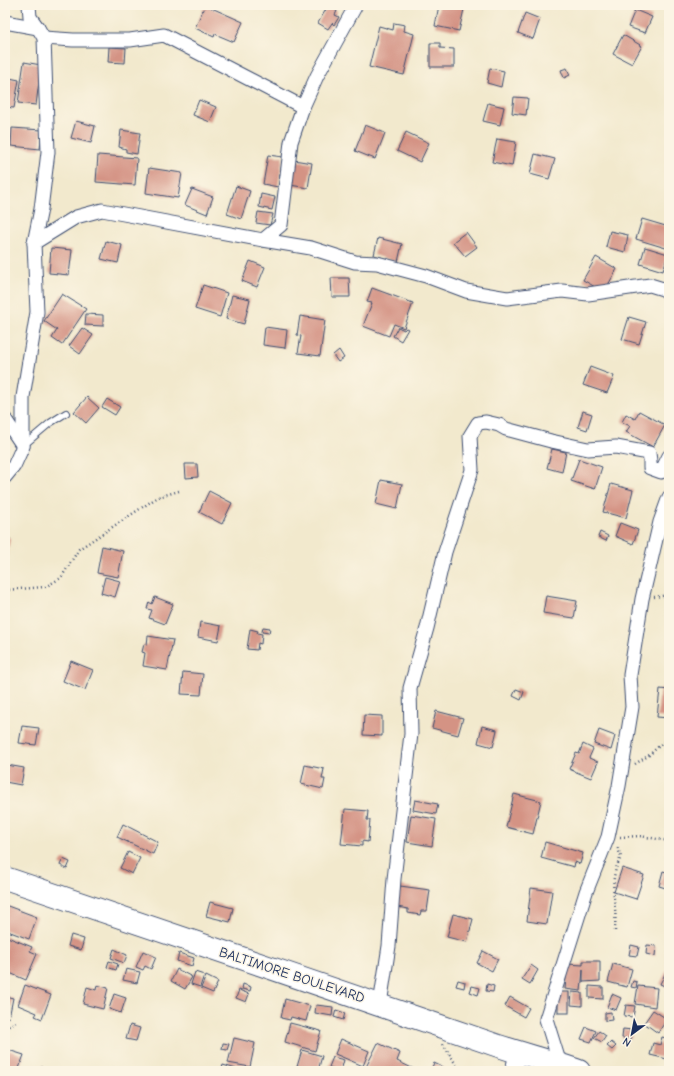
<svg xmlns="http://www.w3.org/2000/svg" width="674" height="1076" font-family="'Comic Neue',sans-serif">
<rect width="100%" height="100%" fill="#fcf5e5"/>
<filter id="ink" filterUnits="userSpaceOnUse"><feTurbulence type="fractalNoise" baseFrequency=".025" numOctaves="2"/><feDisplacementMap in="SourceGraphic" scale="8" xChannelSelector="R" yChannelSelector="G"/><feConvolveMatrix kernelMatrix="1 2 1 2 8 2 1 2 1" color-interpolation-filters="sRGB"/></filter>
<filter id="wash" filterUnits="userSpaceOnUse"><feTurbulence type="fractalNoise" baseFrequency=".012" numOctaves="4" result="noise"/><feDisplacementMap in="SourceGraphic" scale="16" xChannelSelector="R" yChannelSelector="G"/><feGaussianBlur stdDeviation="0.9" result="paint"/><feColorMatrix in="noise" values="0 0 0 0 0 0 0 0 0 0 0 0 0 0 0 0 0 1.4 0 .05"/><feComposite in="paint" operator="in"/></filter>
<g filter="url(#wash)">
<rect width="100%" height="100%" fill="#f2e9cd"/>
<g id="blocks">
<g fill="#d49384">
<path d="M205 5 243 22 234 42 215 34 214 37 195 28Z"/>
<path d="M439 5H465L459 31 435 26Z"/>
<path d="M328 6 337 11 335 15 339 17 334 25 332 23 328 29 318 23Z"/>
<path d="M635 10 652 17 645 33 628 27Z"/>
<path d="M525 13 540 19 533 39 518 33Z"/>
<path d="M394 23 405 25 404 31 414 34 404 75 369 67 379 26 393 30Z"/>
<path d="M623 35 642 46 632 64 613 54Z"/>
<path d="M430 43H440V48L454 49V67H430Z"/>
<path d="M109 47 126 48 125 63 108 62Z"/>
<path d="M24 62 41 65 36 105 18 103Z"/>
<path d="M490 68 504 71 501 87 487 83Z"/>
<path d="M567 68 570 75 564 78 561 70Z"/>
<path d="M5 77 19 80 14 108 5 107Z"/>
<path d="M514 97 528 98 526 115 512 113Z"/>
<path d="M199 100 216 107 210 122 193 115Z"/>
<path d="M488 103 504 107 500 125 483 121Z"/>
<path d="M76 121 95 126 91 143 71 138Z"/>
<path d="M365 125 385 133 375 159 355 151Z"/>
<path d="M12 128 42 130 40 149 11 146Z"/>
<path d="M121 130 140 133 137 154 126 152V149L119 147Z"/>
<path d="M406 132 429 143 420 162 397 151Z"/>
<path d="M497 139 516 142 512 166 492 162Z"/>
<path d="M535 154 555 159 549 179 530 174Z"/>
<path d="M98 155 137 158 135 185 96 182Z"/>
<path d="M268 155 283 157 278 187 263 184Z"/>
<path d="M294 160 312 163 308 188 290 185Z"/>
<path d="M149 168 182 173 178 198 146 193Z"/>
<path d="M236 186 250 191 241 219 227 214Z"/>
<path d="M192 189 213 197 207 214 185 205Z"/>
<path d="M261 194 275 197 272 210 259 207Z"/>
<path d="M258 212 273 214 270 225 256 223Z"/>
<path d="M642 219 669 227V249L636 239Z"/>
<path d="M610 231 628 235 625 252 606 247Z"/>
<path d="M466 232 477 247 465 256 453 242Z"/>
<path d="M378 238 402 244 398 262 374 255Z"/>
<path d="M106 241 122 245 118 263 101 259Z"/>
<path d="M645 247 668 254 663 271 640 264Z"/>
<path d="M51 248 72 250 69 275 49 273Z"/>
<path d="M596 257 617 269 604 292 583 280Z"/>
<path d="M250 261 265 267 257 287 242 281Z"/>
<path d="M331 278H349L350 297H332Z"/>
<path d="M203 285 227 293 220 317 195 309Z"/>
<path d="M372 288 413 303 404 328 394 324 389 336 363 326 372 303 367 302Z"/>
<path d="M62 294 86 309 62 345 52 338 57 330 44 321Z"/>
<path d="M232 295 250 299 244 324 226 319Z"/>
<path d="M86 314 103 315V326L85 325Z"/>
<path d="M300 316 325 320 320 356 298 353 301 336 297 335Z"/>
<path d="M629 317 646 322 639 344 622 339Z"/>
<path d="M265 327 287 330 285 348 263 345Z"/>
<path d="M398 327 404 330 406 328 408 329 401 341 393 336Z"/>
<path d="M82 328 93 335 80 354 69 346Z"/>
<path d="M339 350 344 358 338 362 333 355Z"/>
<path d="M590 367 614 376 607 393 583 385Z"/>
<path d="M87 397 99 408 86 423 74 412Z"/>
<path d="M107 399 120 407 115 415 102 407Z"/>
<path d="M583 411 592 414 587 430 578 427Z"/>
<path d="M639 411 665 425 653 447 626 432 630 426 622 422 626 414 635 419Z"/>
<path d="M552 449 566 452 562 472 547 468Z"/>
<path d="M579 459 602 467 595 489 571 481Z"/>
<path d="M185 464H197L198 477 186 478Z"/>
<path d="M381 480 402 484 397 509 376 504Z"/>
<path d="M611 484 633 490 626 518 603 512Z"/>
<path d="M209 491 232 503 222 524 199 512Z"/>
<path d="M620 523 638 530 633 544 615 536Z"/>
<path d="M600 532 608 536 606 541 598 537Z"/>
<path d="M5 537 10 538 6 564H5Z"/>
<path d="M102 546 123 551 118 577 97 573Z"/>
<path d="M105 577 120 581 115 597 101 593Z"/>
<path d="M546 596 577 601 574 618 543 613Z"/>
<path d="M155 597 173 604 165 624 149 618 152 610 147 609 149 602 152 604Z"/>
<path d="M200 622 221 626 218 641 198 637Z"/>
<path d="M263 627 270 628 269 633 262 632Z"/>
<path d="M250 629 258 631 257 633 262 634 261 644 258 643 257 650 247 649Z"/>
<path d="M148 636 173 640 167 670 143 666 145 653 142 652 144 644 147 645Z"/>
<path d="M71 661 93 670 85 690 63 681Z"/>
<path d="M183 672 203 674 201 695 181 694Z"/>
<path d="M516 689 524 692 521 700 513 696Z"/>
<path d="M660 689 669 690V718L657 717Z"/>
<path d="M436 711 463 718 458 735 432 728Z"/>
<path d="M364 715 382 716V736L363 735Z"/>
<path d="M22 726 39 728 36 745 19 743Z"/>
<path d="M482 726 497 730 493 747 478 743Z"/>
<path d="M599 730 615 736 611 750 594 744Z"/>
<path d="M583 744 593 749 589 758 598 762 591 778 569 769 576 753 579 754Z"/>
<path d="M7 765 24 768 21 785 5 782Z"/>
<path d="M305 765 324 769 322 779H325L323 789 301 784Z"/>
<path d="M514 794 541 801 533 834 506 827Z"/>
<path d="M415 800 438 804 436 814 413 810Z"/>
<path d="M345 809 368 811 367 820H370L368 842 362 841V846L341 844Z"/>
<path d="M411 815 436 819 432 846 407 842Z"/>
<path d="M123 824 158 842 153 854 117 837Z"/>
<path d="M545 842 583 853 580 864 575 862 574 867 541 858Z"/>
<path d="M128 852 140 858 132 874 120 868Z"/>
<path d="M63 859 70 862 67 869 60 865Z"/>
<path d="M622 868 644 875 636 899 614 892Z"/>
<path d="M663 871 669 873V889L659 886Z"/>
<path d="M400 886 430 890 427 911H421L420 915 408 913V909L397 907Z"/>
<path d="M531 888 552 891 547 924 527 921Z"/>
<path d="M210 902 233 908 230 922 206 916Z"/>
<path d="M5 905 37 917 29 939 5 930Z"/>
<path d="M453 914 473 919 467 942 447 937Z"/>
<path d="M71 935 84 939 81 950 68 946Z"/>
<path d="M5 936 32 947 30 951 37 954 26 980 5 971Z"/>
<path d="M631 945 639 947 637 956 629 955Z"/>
<path d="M647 945 656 946 655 956 646 954Z"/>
<path d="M114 949 127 955 124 963 111 958Z"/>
<path d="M143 951 156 957 151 969 145 966 143 970 136 967Z"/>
<path d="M483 951 498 959 492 971 477 963Z"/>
<path d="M179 953 194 958 192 966 177 961Z"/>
<path d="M109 961 118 964 116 970 107 967Z"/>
<path d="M583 961H600V981L583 982V970L581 991 565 989 567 964 583 965Z"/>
<path d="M613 964 632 969 627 987 608 982Z"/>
<path d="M531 965 538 970 530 984 522 979Z"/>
<path d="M126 969 140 972 137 983 123 980Z"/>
<path d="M177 969 192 977 185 989 171 981Z"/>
<path d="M667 970 669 971V988L660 984Z"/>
<path d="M195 972 204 975 200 987 191 984Z"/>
<path d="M206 976 218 982 213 993 201 988Z"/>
<path d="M458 980 465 982 464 988 456 986Z"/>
<path d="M633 981 637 982 636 988 631 987Z"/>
<path d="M243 984 251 987 250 991 242 989Z"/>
<path d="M487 984 494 986 493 992 486 991Z"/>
<path d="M25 985 51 995 42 1019 35 1016 37 1013 18 1005Z"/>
<path d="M97 985 108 988 103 1009 83 1004 87 987 96 990Z"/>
<path d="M472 986 480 988 478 995 470 992Z"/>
<path d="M589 986 603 987V999L589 998Z"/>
<path d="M638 986 657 988 655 1007 635 1004Z"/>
<path d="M239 990 249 994 246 1002 236 998Z"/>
<rect x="558" y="992" width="11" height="21"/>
<path d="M572 992 582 993V1006L571 1005Z"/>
<path d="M114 994 126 998 121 1013 109 1009Z"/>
<path d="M612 994 621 998 616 1010 607 1007Z"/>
<path d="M5 996 13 998 9 1018 5 1017Z"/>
<path d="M510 997 529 1008 524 1017 505 1006Z"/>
<path d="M285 999 310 1006 306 1021 291 1017 290 1020 281 1018Z"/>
<path d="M316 1005 333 1007 332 1016 315 1013Z"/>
<path d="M626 1005 635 1006 633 1017 624 1016Z"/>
<path d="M336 1010 345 1013 343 1020 334 1017Z"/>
<path d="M653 1010 667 1019 658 1033 644 1023Z"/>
<path d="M611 1012 612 1020 605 1021V1013Z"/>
<path d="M290 1023 321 1031 315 1051 285 1042Z"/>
<path d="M130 1025 140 1028 136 1041 126 1039Z"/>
<path d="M586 1027 596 1031 591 1042 581 1039Z"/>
<path d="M623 1029 632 1030 631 1039 622 1038Z"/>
<path d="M599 1031 606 1036 602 1042 594 1038Z"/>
<path d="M662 1037 669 1039V1050L667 1059 650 1055 653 1043 660 1045Z"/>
<path d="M234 1038 255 1043 250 1067 228 1063Z"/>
<path d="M341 1039 369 1051 363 1066 335 1054Z"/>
<path d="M611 1042 616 1046 612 1050 607 1046Z"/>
<path d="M223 1043 229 1044 227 1050 222 1049Z"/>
<path d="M378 1043 400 1053 397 1061 414 1069 413 1071H364Z"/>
<path d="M5 1049 24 1055 18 1071H10L5 1069Z"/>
<path d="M302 1050 322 1056 318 1071 296 1070Z"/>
<path d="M333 1057 344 1060 341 1071 329 1067Z"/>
<path d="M434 1063 451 1071H430Z"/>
<path d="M223 1065 236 1069 235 1071H221Z"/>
<path d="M41 1067 52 1071H40Z"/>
</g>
</g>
</g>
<g filter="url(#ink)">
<use href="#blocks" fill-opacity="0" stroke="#3b4b6f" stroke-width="1"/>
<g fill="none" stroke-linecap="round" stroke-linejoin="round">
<g stroke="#3b4b6f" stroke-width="8">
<path id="lane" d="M24 445 50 423 66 413"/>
</g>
<g stroke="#3b4b6f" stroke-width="15">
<g id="street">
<path d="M29 5 30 17 38 28"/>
<path d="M5 22 38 28 44 38 48 152 41 209 34 243 37 312 23 397V446L14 466 5 477"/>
<path d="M44 38 73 40H130L164 35 303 107"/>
<path d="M263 240 311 248 355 262 377 263 426 276 466 291 507 298 562 291 588 294 650 285 663 289 669 293"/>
<path d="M34 243 76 217 102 210 263 240 281 225 291 142 303 107 317 76 356 5"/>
<path d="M5 419 23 446"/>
<path d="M380 1004 389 946 394 879 411 734 410 688 427 628 445 552 472 470 470 436 478 423 486 422 499 425 506 429 551 441 588 449 616 447 649 453 650 461V468L661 472 669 456"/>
<path d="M560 1064 546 1019 586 892 608 837 619 786 632 707 630 675 642 599 660 522 669 497"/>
<path d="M512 1071 516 1052 517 1071"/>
</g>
</g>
<g stroke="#3b4b6f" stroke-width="24">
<path id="highway" d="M5 878C165 933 327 986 487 1042 517 1053 549 1060 579 1071"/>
</g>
<g stroke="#3b4b6f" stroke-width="2.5" stroke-dasharray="1 3" stroke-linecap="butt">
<path d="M5 590 45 587 61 578 79 549 158 497 179 491"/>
<path d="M654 597 669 595"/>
<path d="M635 764 648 756 669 737"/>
<path d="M620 837 640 836 669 841"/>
<path d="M615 931C615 924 616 916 615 909 613 888 611 876 621 857L617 846"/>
<path d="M5 1028 16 1022"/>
<path d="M443 1044 460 1071"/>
</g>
<use href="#lane" stroke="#fff" stroke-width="6"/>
<use href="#street" stroke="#fff" stroke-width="13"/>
<use href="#highway" stroke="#fff" stroke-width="22"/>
</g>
</g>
<g text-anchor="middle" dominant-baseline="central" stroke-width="3" stroke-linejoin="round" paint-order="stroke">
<g font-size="14" fill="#1b2f5e" stroke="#fcf5e5">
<text transform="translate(292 975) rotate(18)">BALTIMORE BOULEVARD</text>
</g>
</g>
<rect width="674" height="1076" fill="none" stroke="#fcf5e5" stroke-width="20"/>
<g transform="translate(632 1034) rotate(212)" stroke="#fcf5e5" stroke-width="3" paint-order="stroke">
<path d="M0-3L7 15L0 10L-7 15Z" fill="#1b2f5e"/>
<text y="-6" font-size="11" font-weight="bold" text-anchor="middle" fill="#1b2f5e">N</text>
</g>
</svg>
